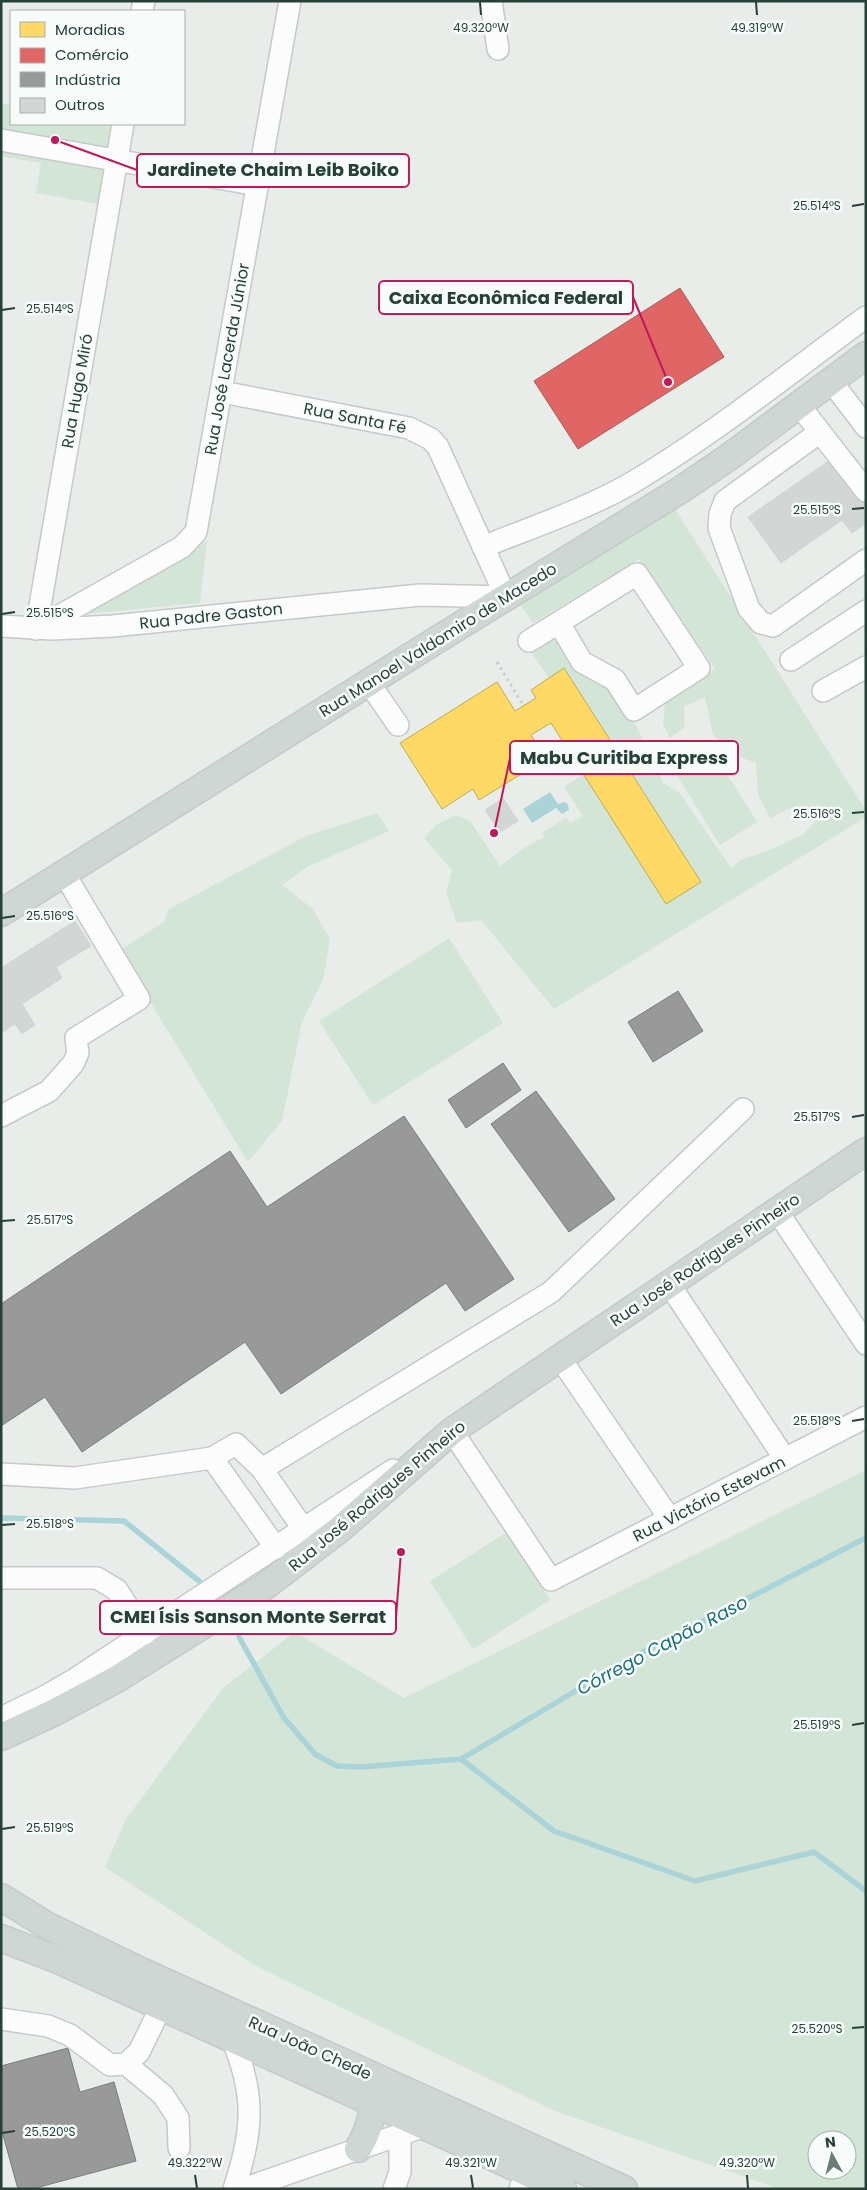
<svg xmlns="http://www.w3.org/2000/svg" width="867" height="2190" font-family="Poppins,sans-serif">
<rect width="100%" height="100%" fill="#e8edea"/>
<g fill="#d2e5d7" fill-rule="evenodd">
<path d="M1 103 11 105V124H112L98 204 36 193 41 163 1 156Z"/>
<path d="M670 501 866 811V817L554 1009 481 920 457 923 446 893 452 870 424 838 436 825 456 815 471 822 500 866 524 848 544 837 542 833 566 817 570 823 583 816 564 787 584 774 666 904 701 882 565 669 549 678 531 652 560 636 610 684 635 723 663 783 679 792 731 868 741 860 774 848 804 834 818 818 793 807 770 818 758 795 756 763 732 754 713 735 705 697 684 707 685 727 670 738 663 724 665 703 715 669 639 559 533 623 516 599Z"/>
<path d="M207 541 200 603 86 614Z"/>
<path d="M710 747 757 822 720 845 673 769Z"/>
<path d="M377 813 389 831 309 866 282 885 313 909 330 939 324 977 302 1022 282 1121 248 1162 119 951 164 922 169 909 306 836Z"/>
<path d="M449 938 503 1023 373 1105 319 1021Z"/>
<path d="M866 1470V2189H779L555 2111 256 1966 105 1867 126 1819 224 1687 295 1632 404 1698ZM817 2140H847V2170H817Z"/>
<path d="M507 1532 550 1600 473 1649 430 1581Z"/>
</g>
<path fill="#aad4d8" d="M550 792 558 804 564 802 568 804 569 810 562 814 556 808 532 823 523 809Z"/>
<path fill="#ffd966" stroke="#beab58" d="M564 668 701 882 666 904 551 723 531 735 546 759 479 800 473 789 442 809 400 743 497 682 515 711 536 698 531 690Z"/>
<path fill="#e06666" stroke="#a85b58" d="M680 288 724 357 578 449 534 381Z"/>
<g fill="#999" stroke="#767f7c">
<path d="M678 991 703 1031 653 1062 628 1022Z"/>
<path d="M503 1063 521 1090 466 1128 448 1100Z"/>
<path d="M536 1091 615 1199 569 1232 491 1124Z"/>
<path d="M404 1116 514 1279 465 1311 446 1283 281 1394 245 1342 82 1452 45 1397 1 1426V1304L230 1151 267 1207Z"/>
<path d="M68 2048 80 2092 114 2082 136 2161 32 2189H18L1 2128V2066Z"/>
</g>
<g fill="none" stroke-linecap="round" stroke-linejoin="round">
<g stroke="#aad4d8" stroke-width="5.5">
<path d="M1 1518 124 1521 199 1581"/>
<path d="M239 1637 284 1718 315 1754 337 1766 361 1767 461 1759 633 1657 866 1538"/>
<path d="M461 1759 554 1831 695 1881 814 1852 866 1891"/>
</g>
</g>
<g fill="#d2d6d4" stroke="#d0d6d3">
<path d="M833 458 866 505V523L852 533 842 520 781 563 748 517Z"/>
<path d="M503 798 518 821 500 832 485 810Z"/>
<path d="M75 921 91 946 56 967 62 978 22 1004 35 1025 22 1034 15 1024 1 1033V968Z"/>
</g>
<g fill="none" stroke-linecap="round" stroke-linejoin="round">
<g stroke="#c5cac7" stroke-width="24">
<g id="minor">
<path d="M491 1 498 49"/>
<path d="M142 11 144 1"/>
<path d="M1 140 258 185"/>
<path d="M831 381 866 427"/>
<path d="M799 405 866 491"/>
<path d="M820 432 725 501 720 514 719 528 749 609 761 623 773 626 866 560"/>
<path d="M483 547C532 527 584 510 630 484 713 435 788 374 866 317"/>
<path d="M1 626 53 629 113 626 420 595 506 597 438 447 431 439 409 428 222 392"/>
<path d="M38 628 182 547 196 532 290 1"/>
<path d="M36 629 123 124"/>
<path d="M529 641 637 574 699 668 634 710 615 680 582 662 559 623"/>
<path d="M791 660 866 611"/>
<path d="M369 683 398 725"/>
<path d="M823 691 866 667"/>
<path d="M1 1116 49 1091 73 1064 78 1053 76 1038 139 999 65 875"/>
<path d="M777 1211 866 1344"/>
<path d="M669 1284 785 1459"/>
<path d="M560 1358 670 1519"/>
<path d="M439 1440 452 1431 551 1580 866 1417"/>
<path d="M212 1458 276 1548"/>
<path d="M262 1469 551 1292 743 1109"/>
<path d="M1 1474 75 1478 212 1458 236 1444 262 1469 304 1530"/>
<path d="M1 1578H97L117 1590 145 1634"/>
<path d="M1 1718 46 1696 75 1679 393 1470"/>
<path d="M1 2019 48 2026 70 2035 110 2065 126 2064 139 2052 161 2007"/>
<path d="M232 2039C256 2095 253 2132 234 2189"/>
<path d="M126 2064 163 2095 178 2118 179 2148"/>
<path d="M243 2189 425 2126"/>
<path d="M394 2189 400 2172V2135"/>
<path d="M520 2189 526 2172"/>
</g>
</g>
<g stroke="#c3cbc8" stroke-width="29">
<g id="major">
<path d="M1 913 435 641 682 489 729 457 866 355"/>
<path d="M1 1737 55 1712 117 1679 264 1587 340 1529 452 1431 866 1151"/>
<path d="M1 1897 48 1926 141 1971 624 2189"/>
<path d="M1 1938 58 1960 563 2189"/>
<path d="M358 2149C370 2129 374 2111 374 2087"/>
</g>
</g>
<path stroke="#c7cecb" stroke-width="3" stroke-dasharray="2.5 4" stroke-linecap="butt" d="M497 662 523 705"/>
<use href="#minor" stroke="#fcfcfc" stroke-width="21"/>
<use href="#major" stroke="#cfd7d5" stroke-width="26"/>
</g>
<path fill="none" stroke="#254138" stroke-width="2" d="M480 2 481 15M756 2 757 15M852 206 864 204M2 310 15 308M852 509 864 508M2 614 15 612M852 813 864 812M2 918 15 916M852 1117 864 1115M2 1221 15 1220M852 1421 864 1419M2 1525 15 1524M852 1725 864 1723M2 1829 15 1827M852 2028 864 2027M2 2133 15 2131M195 2175 197 2188M471 2175 473 2188M747 2175 748 2188"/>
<g text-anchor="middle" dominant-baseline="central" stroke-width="5" stroke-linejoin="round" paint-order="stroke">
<g font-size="16" fill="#254138" stroke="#f7fbf9">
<text transform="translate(227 359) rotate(-80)">Rua José Lacerda Júnior</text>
<text transform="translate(77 391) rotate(-80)">Rua Hugo Miró</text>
<text transform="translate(355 418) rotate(11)">Rua Santa Fé</text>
<text transform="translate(211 616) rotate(-6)">Rua Padre Gaston</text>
<text transform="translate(438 640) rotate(-32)">Rua Manoel Valdomiro de Macedo</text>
<text transform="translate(705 1260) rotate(-34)">Rua José Rodrigues Pinheiro</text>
<text transform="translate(377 1496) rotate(-40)">Rua José Rodrigues Pinheiro</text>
<text transform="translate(709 1499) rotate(-27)">Rua Victório Estevam</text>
<text transform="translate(310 2048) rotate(24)">Rua João Chede</text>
</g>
<g font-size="18" font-style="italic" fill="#1f6f7c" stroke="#f7fbf9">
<text transform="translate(662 1645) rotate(-28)">Córrego Capão Raso</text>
</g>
</g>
<g font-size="12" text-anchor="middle" fill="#254138" stroke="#f7fbf9" stroke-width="5" stroke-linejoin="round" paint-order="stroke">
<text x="481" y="32">49.320°W</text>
<text x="757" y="32">49.319°W</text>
<text x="817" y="210">25.514°S</text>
<text x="50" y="313">25.514°S</text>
<text x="817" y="514">25.515°S</text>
<text x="50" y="617">25.515°S</text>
<text x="817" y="818">25.516°S</text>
<text x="50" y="920">25.516°S</text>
<text x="817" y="1121">25.517°S</text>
<text x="50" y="1224">25.517°S</text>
<text x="817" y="1425">25.518°S</text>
<text x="50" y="1528">25.518°S</text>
<text x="817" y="1729">25.519°S</text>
<text x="50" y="1832">25.519°S</text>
<text x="817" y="2033">25.520°S</text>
<text x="50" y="2136">25.520°S</text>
<text x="195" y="2167">49.322°W</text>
<text x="471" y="2167">49.321°W</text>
<text x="747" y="2167">49.320°W</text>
</g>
<path fill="none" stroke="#c2185b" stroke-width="2" d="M55 140L137 170M668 382L633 297M494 833L510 758M401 1552L396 1617"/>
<g fill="#c2185b" stroke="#f7fbf9" stroke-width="2">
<circle cx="55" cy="140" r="5"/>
<circle cx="668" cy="382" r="5"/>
<circle cx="494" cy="833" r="5"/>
<circle cx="401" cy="1552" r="5"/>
</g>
<g fill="#f7fbf9" stroke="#c2185b" stroke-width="2">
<rect x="137" y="154" width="272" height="33" rx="5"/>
<rect x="379" y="281" width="254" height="33" rx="5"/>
<rect x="510" y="741" width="228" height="33" rx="5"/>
<rect x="100" y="1601" width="296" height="33" rx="5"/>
</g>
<g font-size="18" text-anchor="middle" font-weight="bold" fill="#254138">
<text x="273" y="176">Jardinete Chaim Leib Boiko</text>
<text x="506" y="304">Caixa Econômica Federal</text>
<text x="624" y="764">Mabu Curitiba Express</text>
<text x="248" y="1623">CMEI Ísis Sanson Monte Serrat</text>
</g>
<rect width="867" height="2190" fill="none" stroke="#254138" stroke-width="5"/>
<rect x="10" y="10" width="175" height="115" fill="#f7fbf9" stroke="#a3b1ac"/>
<rect x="20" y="22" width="25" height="15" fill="#ffd966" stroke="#a3b1ac"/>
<text x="55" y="35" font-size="15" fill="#254138">Moradias</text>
<rect x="20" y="48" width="25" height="15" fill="#e06666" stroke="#a3b1ac"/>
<text x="55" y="60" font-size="15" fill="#254138">Comércio</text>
<rect x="20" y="72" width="25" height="15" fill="#999999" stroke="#a3b1ac"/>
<text x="55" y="85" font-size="15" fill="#254138">Indústria</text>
<rect x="20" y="98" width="25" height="15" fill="#d2d6d4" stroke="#a3b1ac"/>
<text x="55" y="110" font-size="15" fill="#254138">Outros</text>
<g transform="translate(832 2155) rotate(353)"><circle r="24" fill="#f7fbf9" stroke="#a3b1ac"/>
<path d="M0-4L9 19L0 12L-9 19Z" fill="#697d76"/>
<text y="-8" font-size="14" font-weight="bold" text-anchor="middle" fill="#254138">N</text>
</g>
</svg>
